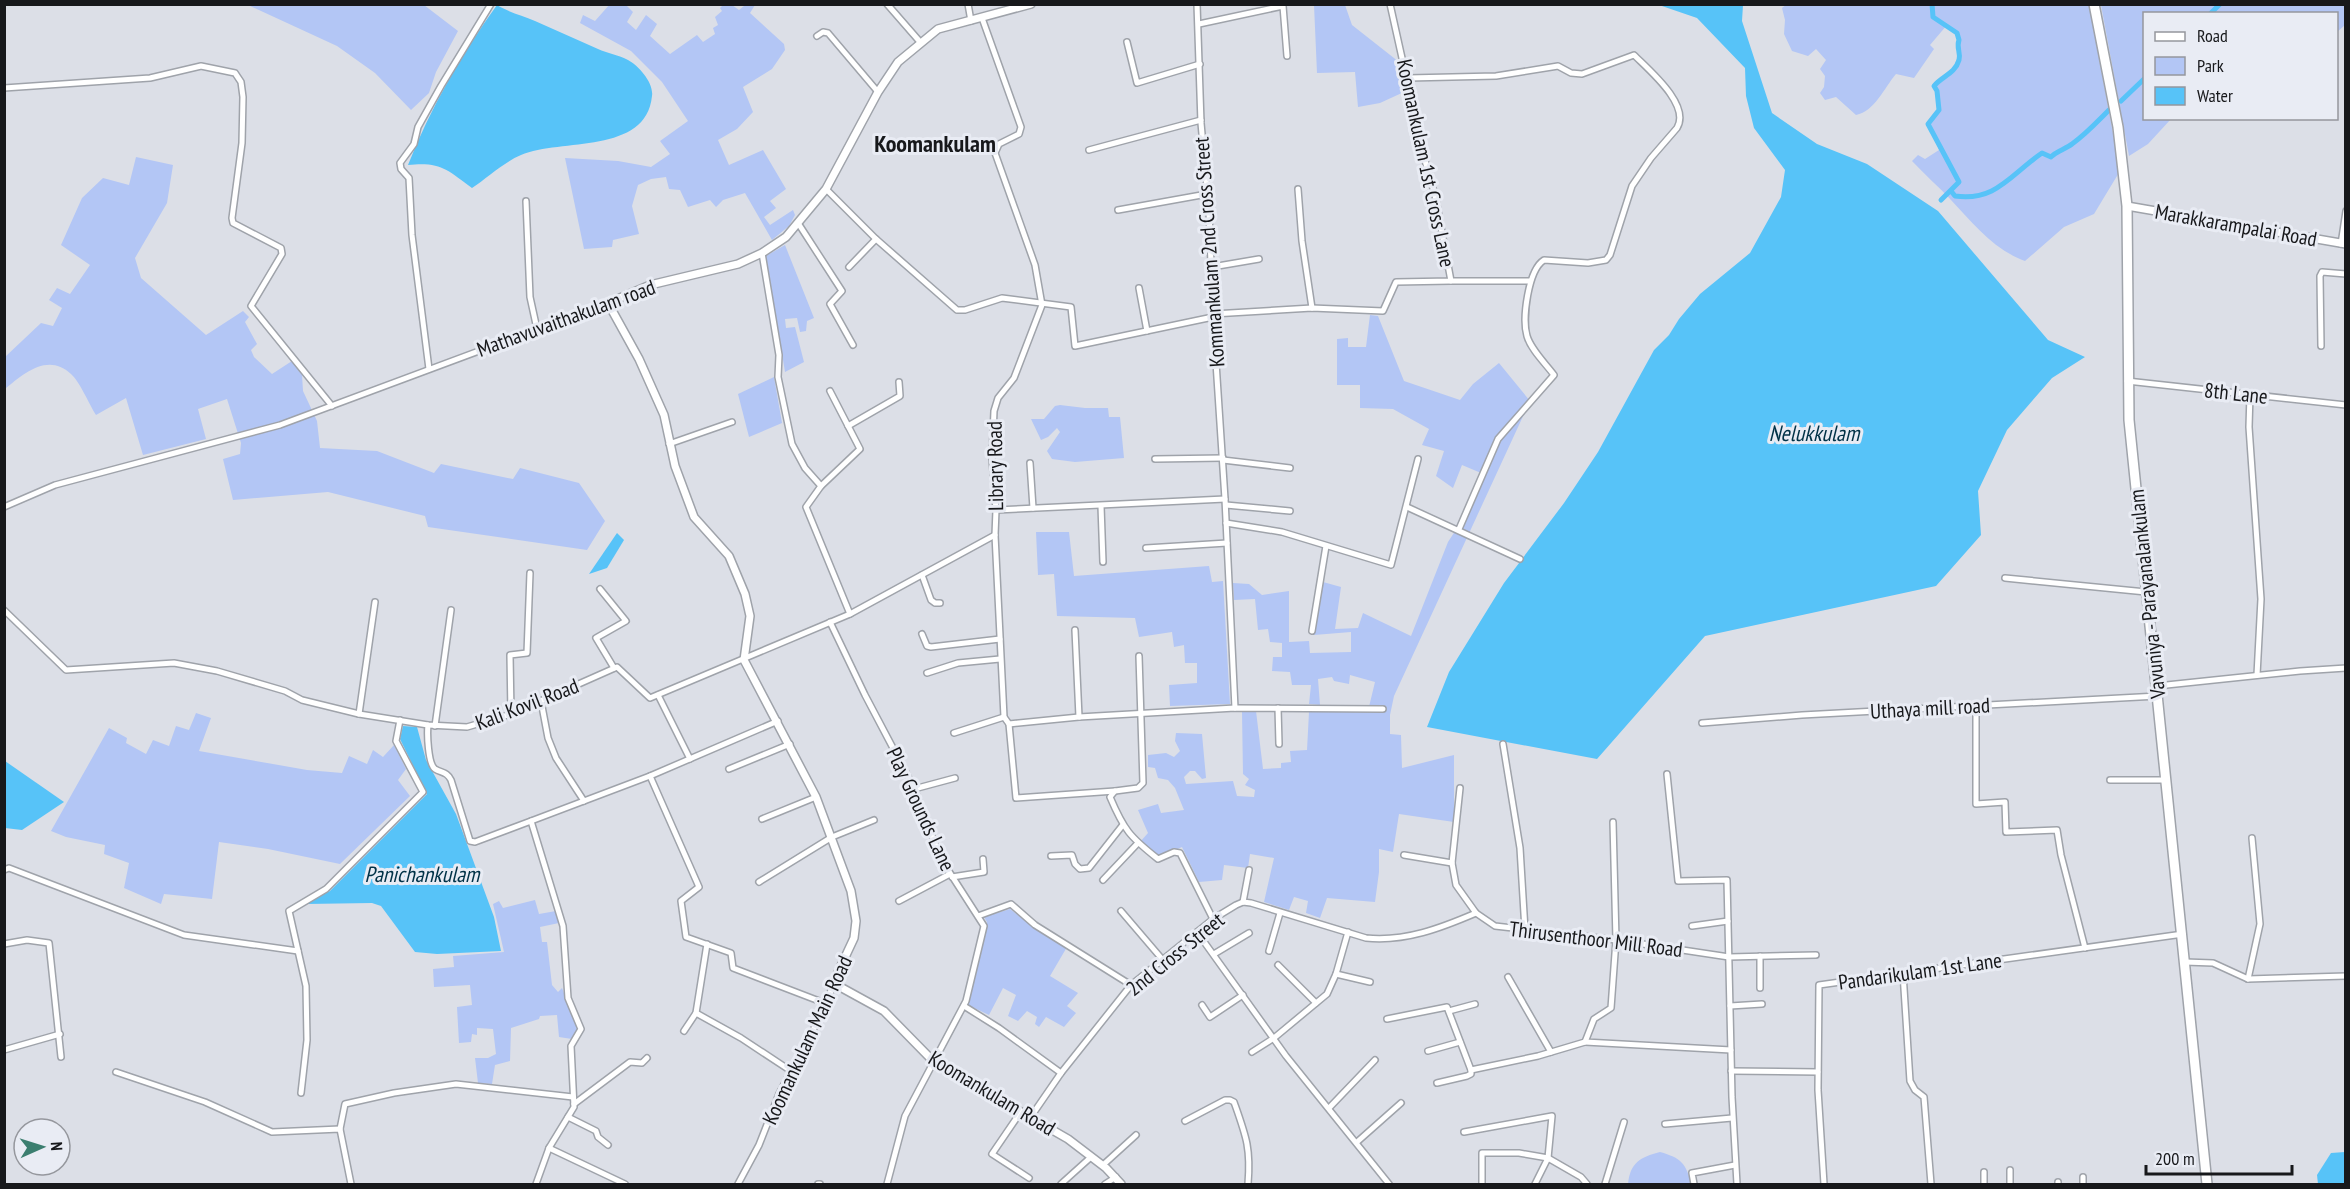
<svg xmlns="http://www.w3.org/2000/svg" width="2350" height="1189" font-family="'PT Sans Narrow',sans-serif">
<rect width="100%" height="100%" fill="#dcdfe7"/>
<g fill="#b3c6f5">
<path d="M610 4 626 5 633 12 627 22 636 30 646 15 657 24 650 36 670 54 697 35 703 42 715 34 713 28 718 25 715 17 722 11 720 8 723 5H732L739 10 744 6 742 5H755L750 13 784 44 785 50 772 69 743 87 753 112 737 129 718 140 729 165 763 150 786 189 770 201 776 208 764 217 770 225 793 210 795 215 789 226 772 240 745 193 723 200 716 207 710 200 688 207 680 190 669 189 666 177 651 179 638 185 632 206 639 234 613 240 612 247 584 249 565 158 618 161 651 167 670 154 660 141 688 121 662 82 631 51 580 23 583 15 595 21Z"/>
<path d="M1787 4 2089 5 2120 171 2094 214 2064 227 2025 261C1994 250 1973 223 1951 200 1938 186 1924 174 1912 161L1918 155 1925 159 1939 150 1930 124 1940 109 1936 86C1964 67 1960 63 1957 32L1947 25 1930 45 1934 49 1914 78 1896 74C1884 88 1875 111 1856 115L1836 97 1825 100 1820 93 1824 87 1825 76 1820 69 1826 60 1816 49 1808 56 1792 51 1784 34 1785 20 1782 8Z"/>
<path d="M248 5H424L458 31 436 72 429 93 411 110 375 73 337 46Z"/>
<path d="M1314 5H1345L1352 25 1399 62 1404 92 1380 103 1358 107 1355 72 1317 73Z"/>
<path d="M2101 5H2345V25L2337 32 2336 14H2144V118L2171 119 2148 144 2129 156Z"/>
<path d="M136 157 173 165 167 203 135 258 141 278 206 335 243 311 249 317 245 322 257 344 251 350 254 357 272 374 292 361 302 375 303 391 317 421 320 448 377 451 434 473 441 464 513 479 520 468 579 483 605 521 587 550 428 527 425 516 328 492 233 500 223 459 240 454 241 443 227 399 198 409 206 439 143 455 126 398 96 415C89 404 80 382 71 374 48 352 23 374 5 389V357L41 323 53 326 62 308 49 300 57 288 70 294 90 265 61 245 82 198 103 178 129 185Z"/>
<path d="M785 245 814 318 807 321 806 331 800 332 797 318 785 319 786 328 795 327 804 362 785 372 766 256Z"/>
<path d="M1370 315 1378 316 1404 381 1460 400 1473 384 1499 363 1530 401 1394 696 1390 715V734L1401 735 1402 768 1454 755V822L1399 814 1393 852 1379 849V872L1375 902 1327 898 1320 918 1306 913 1308 901 1294 897 1289 910 1264 902 1274 858 1250 854 1248 868 1224 865 1222 880 1199 882 1182 847 1160 857 1140 842 1148 833 1138 810 1158 804 1161 813 1184 810 1175 788 1168 780 1158 778 1155 768 1148 767V755L1166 753 1174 757 1180 751 1175 741 1176 733 1202 734 1206 778 1202 779 1195 771H1190L1184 777 1186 784 1233 781 1237 796 1254 797 1255 790 1245 785 1249 779 1243 774 1242 712 1256 711 1263 769 1281 768V763L1291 762 1290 751 1307 750 1309 712 1368 711 1375 682 1350 675 1349 684 1334 681 1332 677 1318 679 1320 705 1309 704 1311 685H1292L1290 672 1272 671 1273 657H1282V643L1270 642 1268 629 1258 630 1255 599 1234 600 1233 583 1249 584 1262 595 1289 591V642L1309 641 1310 653 1351 652V632L1314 635 1323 582 1341 587 1335 629 1358 628 1363 613 1411 636 1448 542 1476 499 1504 428 1493 442 1481 473 1462 465 1453 488 1436 476 1444 451 1422 445 1429 429 1393 409 1360 408V385H1337V339L1348 338V347H1366Z"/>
<path d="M774 377 782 423 749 437 738 394Z"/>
<path d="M1060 405 1085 408H1108L1109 417H1120L1124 458 1075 462 1052 459 1047 451 1060 432 1057 428 1048 437 1041 440 1031 419H1044L1055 406Z"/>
<path d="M1036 532H1069L1074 576 1209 566 1212 582 1223 581 1230 704 1170 706 1169 685 1197 683V663H1185L1184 645 1174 647 1172 632 1139 637 1135 618 1057 616 1054 574 1038 575Z"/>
<path d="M196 713 211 718 199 751 307 770 342 773 349 756 367 764 373 750 383 757 394 745 406 769 398 780 410 796 340 864 268 849 219 842 212 899 164 894 161 904 124 888 129 863 104 854 105 845 66 837 51 831 109 728 127 738 126 743 146 754 153 740 169 746 176 726 189 730Z"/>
<path d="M535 900 539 914 556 911 559 923 540 927 542 942H547L552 985 558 992 562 988 578 1029 572 1039 559 1037 557 1015 540 1016 539 1019 511 1028 510 1061 495 1065 492 1084 478 1083 475 1058H488L496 1054 493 1029 477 1028V1035L472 1034 471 1042 459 1043 457 1007 472 1005 470 985 434 987 433 969 454 967 453 956 504 952 493 904 499 901 503 908Z"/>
<path d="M1010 909 1033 927 1067 947 1050 976 1078 993 1067 1006 1076 1013 1064 1027 1046 1017 1039 1027 1035 1024 1037 1017 1027 1011 1018 1021 1008 1016 1016 995 1003 988 989 1015 968 1005 987 922 984 917Z"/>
<path d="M1660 1152C1681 1158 1686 1163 1691 1184H1628C1630 1163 1640 1157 1660 1152Z"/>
</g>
<g fill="#57c3f8">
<path d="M497 5C510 13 522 15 535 21 556 30 577 40 598 49 607 53 619 55 628 60 639 66 654 83 652 96 646 155 561 138 521 155 504 162 487 178 472 188 446 169 441 162 408 165 431 107 461 55 497 5Z"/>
<path d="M1659 5H1743L1742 21 1772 113 1817 144 1867 164 1938 211 2048 340 2085 357 2052 378 2007 430 1978 491 1981 535 1936 586 1705 636 1597 759 1427 727 1449 672 1504 583 1564 503 1598 452 1654 350 1669 335 1679 319 1700 294 1750 253 1781 197 1785 170 1754 128 1746 96 1745 68 1697 18Z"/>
<path d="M617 533 624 540 607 568 589 574Z"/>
<path d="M403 726 417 727 426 760 456 814 494 917 501 951 437 954 415 952 381 906 372 903 305 904 330 891 427 794 400 739Z"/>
<path d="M5 761 64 802 22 830 5 828Z"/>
<path d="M2345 1152V1184H2318L2317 1175 2331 1153Z"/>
</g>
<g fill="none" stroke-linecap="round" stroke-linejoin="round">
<g stroke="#57c3f8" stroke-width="5">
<path d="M1932 4 1933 17 1957 33 1959 40C1956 48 1961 52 1959 60 1955 74 1942 76 1934 86L1937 91 1939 110 1928 124 1959 182 1941 200"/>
<path d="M2210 14 2220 4"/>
<path d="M2121 101 2144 79"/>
<path d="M1951 191 1955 196C1996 202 2011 174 2042 153L2051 157C2056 151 2066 149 2072 144 2086 134 2097 122 2109 110"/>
</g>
<g stroke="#9fa3aa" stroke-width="8">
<g id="street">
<path d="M887 4 921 43"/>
<path d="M968 4 971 21"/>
<path d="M1197 4 1201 123 1209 211 1213 317 1225 499 1235 708"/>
<path d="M982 18 1021 127 1019 134 999 144 995 153 1035 265 1042 305 1014 378 998 398 994 411 992 458 996 510 995 535 1004 717 1009 724 1016 798 1115 791"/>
<path d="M1199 24 1283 6 1287 56"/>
<path d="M817 36 823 32 828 33 878 92"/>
<path d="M1127 42 1137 83 1200 64"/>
<path d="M1408 78 1496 76 1558 66 1571 73 1582 74 1634 55C1649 70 1691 105 1677 128L1651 158 1632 186 1610 255 1606 260 1588 263 1544 260C1528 270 1522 319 1527 336 1531 350 1546 364 1554 375L1498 439 1459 529"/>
<path d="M4 88 150 78 201 66 235 73 241 82 243 97 242 143 232 218 233 223 281 248 282 254 251 306 332 406"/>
<path d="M1089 150 1201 120"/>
<path d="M826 189 876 239 957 310H965L1002 298 1071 307 1075 346 1213 317"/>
<path d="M1298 189 1302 241 1312 308"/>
<path d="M526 201 530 297 537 329"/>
<path d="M1118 210 1207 194"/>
<path d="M798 223 842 291 830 304 853 345"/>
<path d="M2341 244 2346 211"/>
<path d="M762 253 779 355 778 377 792 444 805 468 821 486 806 507 850 614"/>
<path d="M849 267 876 239"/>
<path d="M1212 267 1259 259"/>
<path d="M1451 281H1530"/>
<path d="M1139 288 1147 331"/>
<path d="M1213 314 1312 308 1383 311 1396 282 1451 281 1435 195 1424 157 1390 4"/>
<path d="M2321 346 2320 276 2322 272 2346 274"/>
<path d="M429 369 412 235 409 178 401 169 400 163 414 144 418 127 441 86 491 4"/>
<path d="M2127 381 2346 405"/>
<path d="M2250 394 2249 427 2261 599 2257 675"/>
<path d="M848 426 900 396 899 382"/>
<path d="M669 444 732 422"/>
<path d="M1155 459 1223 458"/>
<path d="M1223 460 1290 468"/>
<path d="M1030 463 1033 508"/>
<path d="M821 486 860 449 830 391"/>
<path d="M1226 505 1290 511"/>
<path d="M1101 506 1103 562"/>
<path d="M4 507 55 485 280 425 608 303"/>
<path d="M1407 507 1520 559"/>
<path d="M996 510 1225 499"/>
<path d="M1226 523 1282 532 1391 565 1418 459"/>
<path d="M1146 548 1227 543"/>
<path d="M922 575 931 600 935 603H940"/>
<path d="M2005 578 2146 592"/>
<path d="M600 589 626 621 596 638 614 668"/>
<path d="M4 610 66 670 174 663 217 671 285 691 302 700 359 714 428 725 467 727 511 714 617 667 650 698 850 614 995 535"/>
<path d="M830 622 865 695 913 786 941 859 984 926 966 1001 905 1116 887 1184"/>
<path d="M1075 630 1079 717"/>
<path d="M1312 631 1326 546"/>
<path d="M922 634 927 646 931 647 1000 639"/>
<path d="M1139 656 1143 783 1138 788 1115 791 1110 797C1124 830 1130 837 1158 859L1174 852 1180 853 1213 919"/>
<path d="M927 673 958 663 1000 659"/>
<path d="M2157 686 2300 671 2346 668"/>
<path d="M658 695 690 759"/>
<path d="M541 701 548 738 556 758 584 801"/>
<path d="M1976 705V804L2005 802 2006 832 2057 830 2061 855 2085 948"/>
<path d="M1278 708 1279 744"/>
<path d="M359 714 375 602"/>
<path d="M511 714 510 655 527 653 530 573"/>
<path d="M1702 723 1802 715 2158 696"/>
<path d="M1009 724 1079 717 1235 708 1383 709"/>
<path d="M428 725C427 734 428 764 435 769 442 773 447 772 451 780L470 841 475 842 531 821"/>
<path d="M435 726 451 610"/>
<path d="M954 733 1004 717"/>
<path d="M1503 744 1520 848 1525 930"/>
<path d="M729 769 790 744"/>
<path d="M1667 774 1678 881 1727 880 1732 1097 1737 1184"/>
<path d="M650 776 699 887 681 901 686 937 731 953 733 968 827 1004"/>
<path d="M2110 780H2166"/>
<path d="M1460 788 1452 863 1456 885 1476 913 1495 926 1616 940 1729 957 1816 955"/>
<path d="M914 789 955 778"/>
<path d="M762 819 816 797"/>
<path d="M1613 822 1616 940 1611 1008 1594 1019 1585 1042 1731 1050"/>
<path d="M1404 855 1452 863"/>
<path d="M1051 856 1072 855 1075 864 1080 869 1089 868 1122 826"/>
<path d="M4 870 9 868 184 935 298 951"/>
<path d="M952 877 984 872 983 859"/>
<path d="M1103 880 1138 843"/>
<path d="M759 882 832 837 874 820"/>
<path d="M899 901 950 874"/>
<path d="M1243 902 1249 870"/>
<path d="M1121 911 1162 959"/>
<path d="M978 916 1011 904 1035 925 1131 985"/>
<path d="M1692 926 1728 921"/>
<path d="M1197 932 1286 1056 1389 1184"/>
<path d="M4 944 27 940 49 943 61 1057"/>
<path d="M1269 951 1280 913"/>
<path d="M1214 954 1249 933"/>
<path d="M1760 956V988"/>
<path d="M2185 962 2213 963 2248 979 2346 976"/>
<path d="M1278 965 1316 1003"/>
<path d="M1903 973 1910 1081 1915 1090 1924 1097 1931 1184"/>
<path d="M1336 974 1370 982"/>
<path d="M1508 977 1551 1052"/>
<path d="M2248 979 2260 924 2252 838"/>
<path d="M1202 1005 1210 1017 1243 995"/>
<path d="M964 1006 999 1028 1061 1073"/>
<path d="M1730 1006 1762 1004"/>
<path d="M1449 1011 1475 1004"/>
<path d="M696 1013 741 1038 791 1071"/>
<path d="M1387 1019 1447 1007 1471 1070 1538 1056 1585 1042"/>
<path d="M684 1031 696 1013 707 944"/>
<path d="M4 1050 60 1034"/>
<path d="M1428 1051 1460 1042"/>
<path d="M1252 1052 1274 1038 1327 994 1336 974 1348 932"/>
<path d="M1731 1071 1818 1072"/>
<path d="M116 1072 205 1102 272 1132 340 1129 351 1184"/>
<path d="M1437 1083 1467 1076 1471 1074V1070"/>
<path d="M301 1093 307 1040 306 986 289 911 326 889 423 792 396 741 400 720"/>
<path d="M574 1104 630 1062 642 1063 647 1058"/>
<path d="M1329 1108 1375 1060"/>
<path d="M1020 1113 992 1154 1029 1178"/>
<path d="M568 1117 596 1131 598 1137 608 1145"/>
<path d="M1030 1118 1061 1073 1131 985 1213 919 1236 905 1243 902 1251 903 1366 938C1405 942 1441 928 1476 913"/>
<path d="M1185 1121 1225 1100H1230L1234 1102C1246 1136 1251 1148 1248 1184"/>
<path d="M1665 1124 1732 1118"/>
<path d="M340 1129 345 1104 394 1093 456 1084 573 1097"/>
<path d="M1464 1132 1552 1116 1548 1158 1519 1153H1482V1184"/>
<path d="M1357 1142 1401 1103"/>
<path d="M549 1148 625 1184"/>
<path d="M1103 1165 1136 1135"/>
<path d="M2010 1170V1184"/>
<path d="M2083 1177V1184"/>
<path d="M536 1184 549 1148 574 1107 571 1046 581 1029 568 998 563 926 531 821 650 776 778 721"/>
<path d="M738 1184 759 1145 779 1094 827 1004 833 983"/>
<path d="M818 1184H820"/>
<path d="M1061 1184 1091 1157"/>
<path d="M1105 1184 1116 1177"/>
<path d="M1535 1184 1548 1158 1581 1177 1587 1184"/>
<path d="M1605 1184 1624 1122"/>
<path d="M1694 1184 1692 1173 1735 1165"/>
<path d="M1824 1184 1818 1090 1819 985 2183 934"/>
<path d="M1984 1184V1172"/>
<path d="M2058 1184V1182"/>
</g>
</g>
<g stroke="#9fa3aa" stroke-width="10">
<g id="secondary">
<path d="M1031 4 938 29 898 62 878 92 826 189 786 237 762 253 738 264 650 285 608 303 639 359 664 415 675 466 694 517 729 556 745 594 750 616 744 660 816 797 851 891 856 921 854 938 833 983 884 1011 934 1062 1068 1139 1106 1168 1121 1184"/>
<path d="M2127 206 2346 244"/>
</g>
</g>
<g stroke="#9fa3aa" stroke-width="12">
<path id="highway" d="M2094 4 2118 127 2127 206 2129 420 2207 1184"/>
</g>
<use href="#street" stroke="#fff" stroke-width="5"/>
<use href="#secondary" stroke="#fff" stroke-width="7"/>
<use href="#highway" stroke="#fff" stroke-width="9"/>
</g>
<g text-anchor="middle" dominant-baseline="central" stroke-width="6" stroke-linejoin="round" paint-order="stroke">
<g font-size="21" fill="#17181b" stroke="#e9ecf4">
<text transform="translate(1426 163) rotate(78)">Koomankulam 1st Cross Lane</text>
<text transform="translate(2236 225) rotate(10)">Marakkarampalai Road</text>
<text transform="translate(1209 252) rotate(-94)">Kommankulam 2nd Cross Street</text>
<text transform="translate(566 318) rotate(-20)">Mathavuvaithakulam road</text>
<text transform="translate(2236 393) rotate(6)">8th Lane</text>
<text transform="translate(995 466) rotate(-91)">Library Road</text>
<text transform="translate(2147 594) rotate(-96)">Vavuniya - Parayanalankulam</text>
<text transform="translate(527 704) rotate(-21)">Kali Kovil Road</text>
<text transform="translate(1930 708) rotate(-3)">Uthaya mill road</text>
<text transform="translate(921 809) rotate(65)">Play Grounds Lane</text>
<text transform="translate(1596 939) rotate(7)">Thirusenthoor Mill Road</text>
<text transform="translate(1175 954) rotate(-39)">2nd Cross Street</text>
<text transform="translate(1920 971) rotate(-8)">Pandarikulam 1st Lane</text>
<text transform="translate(807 1040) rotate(-65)">Koomankulam Main Road</text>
<text transform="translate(992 1093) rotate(31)">Koomankulam Road</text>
</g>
<g font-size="22" font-style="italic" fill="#013247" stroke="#e9ecf4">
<text x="1814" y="433">Nelukkulam</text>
<text x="422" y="874">Panichankulam</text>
</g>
<g font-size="24" font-weight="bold" fill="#17181b" stroke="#e9ecf4">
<text x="935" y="143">Koomankulam</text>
</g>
</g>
<rect width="2350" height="1189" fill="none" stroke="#17181b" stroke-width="12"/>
<rect x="2143" y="12" width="195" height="108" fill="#e9ecf4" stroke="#95979d" stroke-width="1.5"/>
<rect x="2155" y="32" width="30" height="9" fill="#ffffff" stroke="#95979d" stroke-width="1.5"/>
<text x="2197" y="42" font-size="18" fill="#17181b">Road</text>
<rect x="2155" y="57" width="30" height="18" fill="#b3c6f5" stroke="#95979d" stroke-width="1.5"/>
<text x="2197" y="72" font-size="18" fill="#17181b">Park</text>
<rect x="2155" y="87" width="30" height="18" fill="#57c3f8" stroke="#95979d" stroke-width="1.5"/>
<text x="2197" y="102" font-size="18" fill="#17181b">Water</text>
<g transform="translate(42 1147) rotate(87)"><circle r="28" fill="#e9ecf4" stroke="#95979d" stroke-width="1.5"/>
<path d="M0-4.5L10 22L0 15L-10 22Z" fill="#3b7e6f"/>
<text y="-9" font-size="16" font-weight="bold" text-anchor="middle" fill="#17181b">N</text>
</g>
<path d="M2146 1165v9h146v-9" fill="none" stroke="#17181b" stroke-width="3"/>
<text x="2155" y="1165" font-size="18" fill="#17181b" stroke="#e9ecf4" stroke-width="4.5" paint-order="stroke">200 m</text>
</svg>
